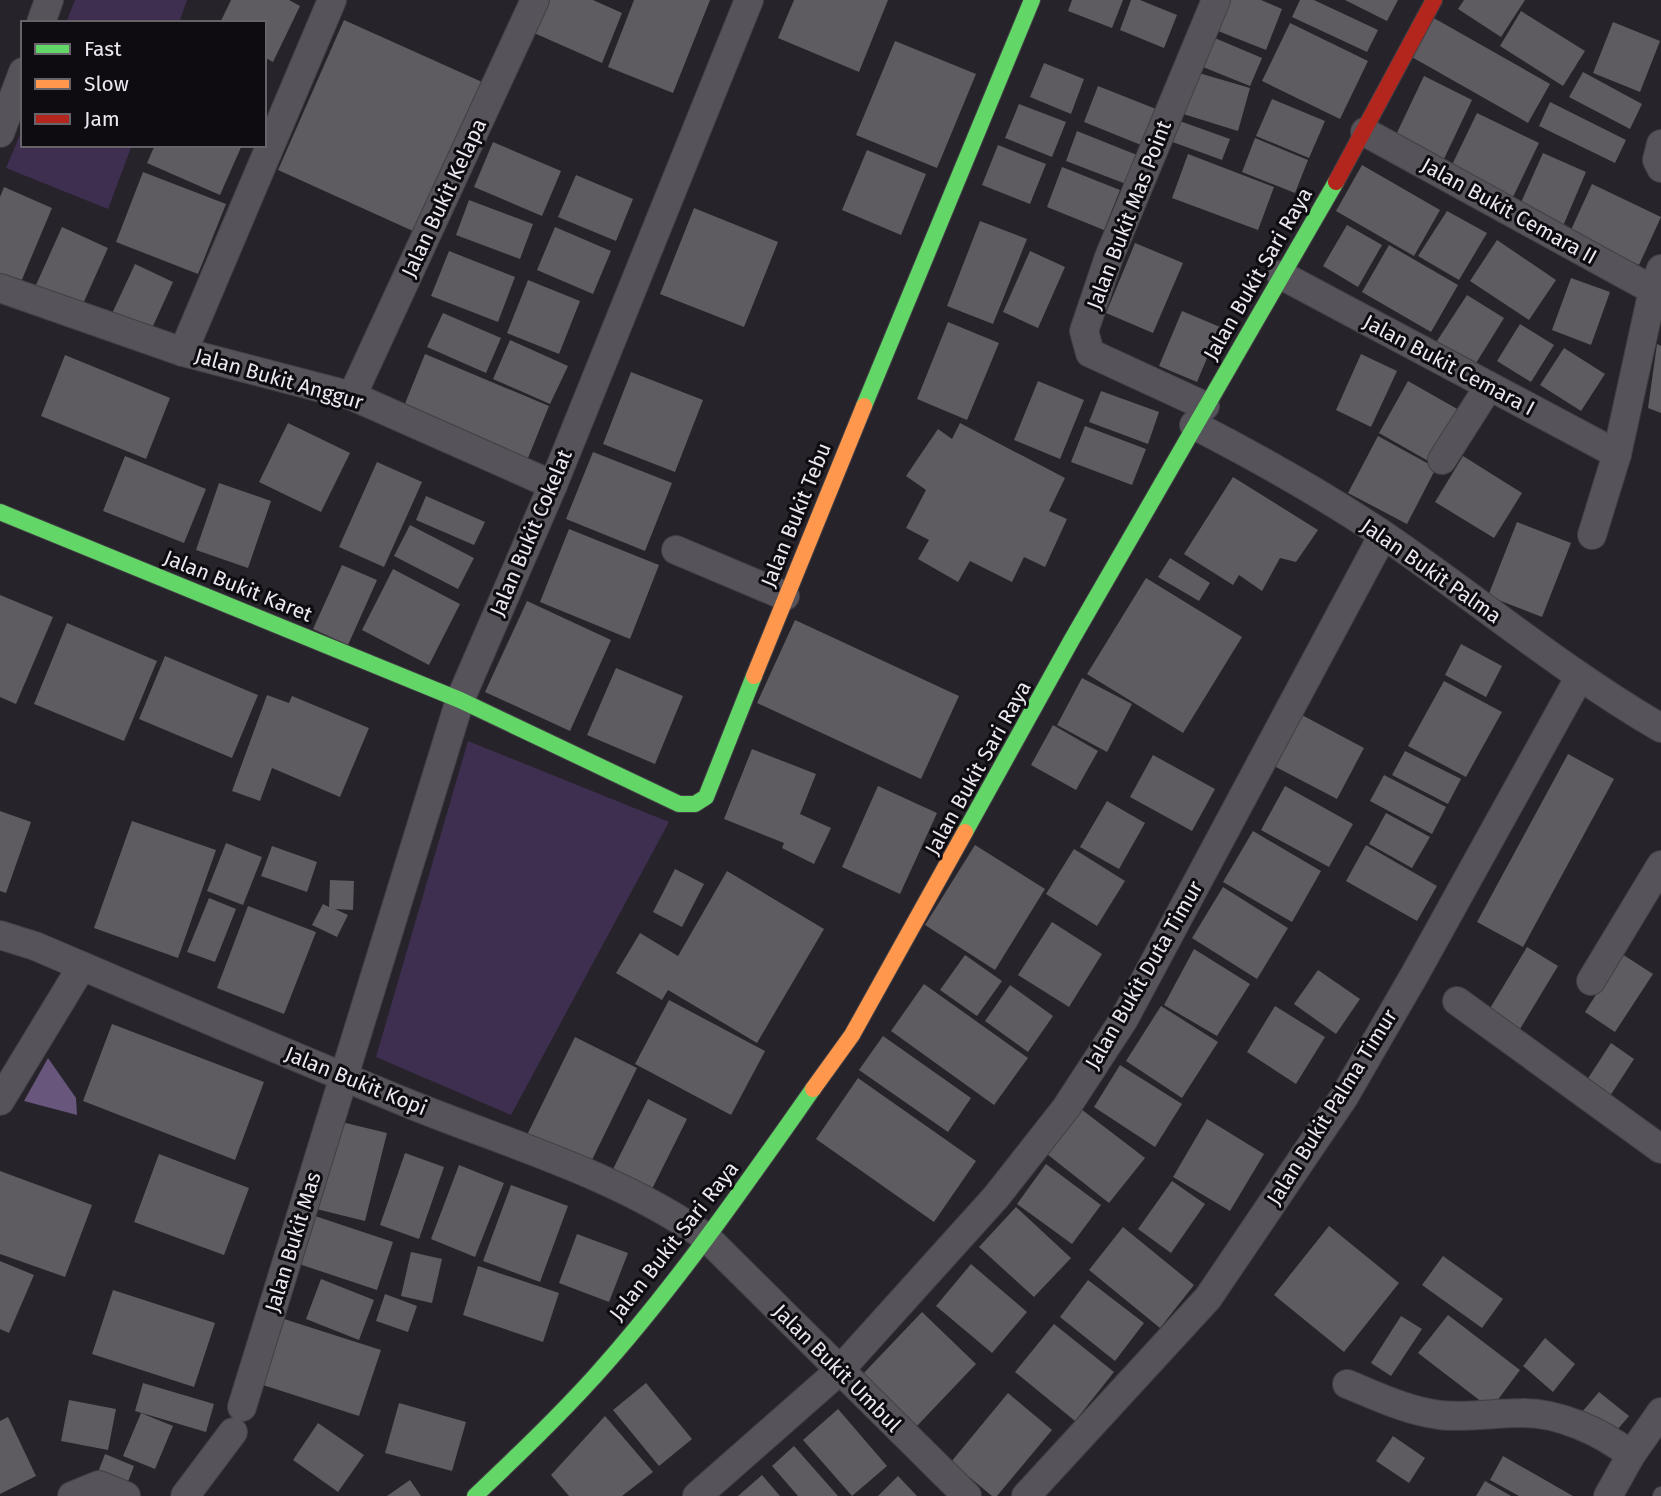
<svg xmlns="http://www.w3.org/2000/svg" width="1661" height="1496" font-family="'Fira Sans',sans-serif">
<rect width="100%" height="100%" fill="#26232a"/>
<g fill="#3e2f50">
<path d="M75 0H187L179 23H66Z"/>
<path d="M23 128V145H132L108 209 6 168Z"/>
<path d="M468 741 669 822 511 1115 376 1057Z"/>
</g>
<path fill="#68567c" d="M48 1058 76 1098 77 1115 24 1101Z"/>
<g fill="#5e5b61">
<path d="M231 0H289L300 6 273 62 264 57V23H220Z"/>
<path d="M548 0H593L622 13 602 63 534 33Z"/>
<path d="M634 0H710L673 93 608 67Z"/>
<path d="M794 0H888L859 72 778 38Z"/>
<path d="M1072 0H1123L1112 28 1068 11Z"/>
<path d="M1131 0H1140L1177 15 1164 48 1120 30Z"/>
<path d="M1224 0H1261L1282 9 1266 50 1213 29Z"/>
<path d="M1300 0H1314L1378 30 1367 52 1292 17Z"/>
<path d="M1345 0H1398L1387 21Z"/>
<path d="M1464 0H1525L1501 37 1458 9Z"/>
<path d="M1521 11 1585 51 1563 86 1500 46Z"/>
<path d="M1432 17 1550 84 1528 123 1410 56Z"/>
<path d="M344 20 491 86 424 236 278 170Z"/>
<path d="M1613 22 1660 41 1640 92 1593 73Z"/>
<path d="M1290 23 1368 61 1340 119 1262 81Z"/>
<path d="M1210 36 1262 58 1250 86 1198 65Z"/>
<path d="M895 41 976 74 937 168 856 135Z"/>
<path d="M1044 63 1084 79 1071 114 1030 97Z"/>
<path d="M1192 71 1250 88 1238 131 1180 113Z"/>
<path d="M1583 72 1642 104 1630 129 1569 97Z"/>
<path d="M1424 76 1472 100 1442 163 1394 139Z"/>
<path d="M1098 86 1156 109 1141 145 1084 122Z"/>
<path d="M1272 99 1325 121 1309 158 1256 136Z"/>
<path d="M1550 102 1626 140 1615 163 1539 126Z"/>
<path d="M1019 104 1066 122 1052 157 1005 138Z"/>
<path d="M1477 113 1539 143 1511 201 1449 171Z"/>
<path d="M1174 119 1230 139 1222 160 1167 140Z"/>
<path d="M1077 131 1137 155 1126 184 1066 161Z"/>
<path d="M1255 138 1308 160 1295 193 1242 172Z"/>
<path d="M493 142 561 171 542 216 474 187Z"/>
<path d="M155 145H242L220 195 147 163Z"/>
<path d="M998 145 1046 164 1030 204 982 185Z"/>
<path d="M867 150 926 174 901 235 842 210Z"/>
<path d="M1543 153 1586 172 1563 226 1519 207Z"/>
<path d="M1188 154 1274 187 1258 230 1172 198Z"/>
<path d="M1362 165 1440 210 1414 256 1336 211Z"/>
<path d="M1062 167 1120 190 1104 230 1047 207Z"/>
<path d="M143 172 226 204 198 274 116 242Z"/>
<path d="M576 175 633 199 616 241 558 217Z"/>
<path d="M1592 184 1661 217 1639 265 1570 232Z"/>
<path d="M4 187 52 208 18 289 0 281V197Z"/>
<path d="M469 200 533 224 520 259 456 235Z"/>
<path d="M694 208 778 242 744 327 660 294Z"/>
<path d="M1447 211 1487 233 1459 280 1418 256Z"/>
<path d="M980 221 1027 239 993 324 947 306Z"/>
<path d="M1347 225 1382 245 1358 287 1323 266Z"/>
<path d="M62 227 108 248 82 306 36 285Z"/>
<path d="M555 227 611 251 593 294 537 270Z"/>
<path d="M1497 240 1556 280 1529 320 1470 281Z"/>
<path d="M1135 243 1183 263 1153 333 1106 313Z"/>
<path d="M1389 245 1458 285 1431 332 1362 292Z"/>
<path d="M449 251 515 277 498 322 431 296Z"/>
<path d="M1030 251 1065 267 1038 328 1003 312Z"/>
<path d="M135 264 173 282 148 337 109 320Z"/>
<path d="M1571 278 1610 292 1591 345 1552 330Z"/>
<path d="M528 280 580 301 559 354 507 333Z"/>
<path d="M1467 295 1504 318 1473 368 1435 344Z"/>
<path d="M1182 311 1220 327 1197 382 1159 366Z"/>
<path d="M443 313 501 338 486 373 427 347Z"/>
<path d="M948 322 999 343 967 420 917 399Z"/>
<path d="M1520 324 1554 345 1531 382 1497 361Z"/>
<path d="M510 340 568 366 550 404 493 379Z"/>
<path d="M1657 344 1661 346V413L1648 408Z"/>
<path d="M1564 348 1605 374 1581 411 1540 385Z"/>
<path d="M425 354 549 406 526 463 402 411Z"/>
<path d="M1361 354 1397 371 1371 427 1336 410Z"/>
<path d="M65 355 170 398 146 459 41 416Z"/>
<path d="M631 372 703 400 675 472 603 444Z"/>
<path d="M1038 381 1084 400 1060 459 1014 440Z"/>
<path d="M1408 381 1459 410 1430 462 1379 433Z"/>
<path d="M1101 391 1159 412 1148 444 1089 422Z"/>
<path d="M288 423 350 453 321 512 259 482Z"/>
<path d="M960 423 1065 478 1049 511 1067 519 1045 567 1024 557 1012 582 970 561 958 582 918 559 929 540 906 528 926 490 906 476 938 429 952 439Z"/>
<path d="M1085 426 1146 449 1132 485 1071 462Z"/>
<path d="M1378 436 1436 468 1407 524 1348 493Z"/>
<path d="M593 452 672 483 645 551 566 519Z"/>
<path d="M125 456 206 489 184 543 103 511Z"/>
<path d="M1463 456 1522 493 1494 538 1435 502Z"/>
<path d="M377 462 422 482 384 567 339 547Z"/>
<path d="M1233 477 1318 530 1296 562 1280 558 1262 591 1239 575 1233 585 1184 554Z"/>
<path d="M219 483 271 501 248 568 196 550Z"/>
<path d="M426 496 485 522 474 545 416 520Z"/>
<path d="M1517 522 1571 543 1542 617 1488 596Z"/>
<path d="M410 525 474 558 458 589 394 556Z"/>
<path d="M569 529 659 565 630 639 540 602Z"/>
<path d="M1170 558 1210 583 1199 601 1158 577Z"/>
<path d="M342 565 377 580 348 645 313 629Z"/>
<path d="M393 569 460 604 429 665 362 630Z"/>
<path d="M1146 578 1242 637 1183 733 1087 674Z"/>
<path d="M0 595 53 617 16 704 0 697Z"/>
<path d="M527 601 611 640 570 731 485 692Z"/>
<path d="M795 620 959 696 921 779 757 703Z"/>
<path d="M67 623 157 661 124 741 34 704Z"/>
<path d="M1461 644 1502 666 1486 697 1445 675Z"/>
<path d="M165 656 258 695 232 758 139 719Z"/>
<path d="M616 668 683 696 655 764 587 735Z"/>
<path d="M1082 678 1132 704 1107 752 1057 725Z"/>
<path d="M1444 681 1502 712 1466 777 1408 746Z"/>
<path d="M267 695 289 703 292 696 369 728 340 797 272 768 260 801 232 791Z"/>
<path d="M1300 714 1364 748 1337 799 1274 766Z"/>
<path d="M1053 725 1098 751 1076 790 1031 765Z"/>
<path d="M752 749 816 774 800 814 831 828 814 864 782 848 784 843 724 819Z"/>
<path d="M1405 751 1461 779 1448 804 1392 775Z"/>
<path d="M1568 754 1614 779 1523 947 1477 922Z"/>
<path d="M1153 755 1215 789 1192 831 1130 797Z"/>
<path d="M1384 775 1446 807 1432 834 1370 801Z"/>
<path d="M878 786 937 813 900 894 842 867Z"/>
<path d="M1285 786 1353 824 1329 867 1261 830Z"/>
<path d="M1107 801 1145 823 1119 869 1080 847Z"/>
<path d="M0 811 31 822 6 893 0 891Z"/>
<path d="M1386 813 1430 837 1412 868 1369 844Z"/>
<path d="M132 821 216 850 178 958 94 928Z"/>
<path d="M1253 831 1321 871 1292 922 1223 882Z"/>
<path d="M226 843 262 857 243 905 207 891Z"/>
<path d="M975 845 1045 889 995 970 925 925Z"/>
<path d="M1366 845 1437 886 1417 921 1346 881Z"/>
<path d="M272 846 317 862 307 892 261 876Z"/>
<path d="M1074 849 1125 881 1097 926 1046 894Z"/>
<path d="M675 869 704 884 682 927 653 912Z"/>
<path d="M727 871 824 929 757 1043 668 990 662 1000 616 973 640 933 678 956Z"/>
<path d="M330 880 354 881 353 910 335 909 348 915 337 937 312 925 323 904 329 907Z"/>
<path d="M1223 887 1288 928 1257 979 1192 938Z"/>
<path d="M209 898 236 909 215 962 187 952Z"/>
<path d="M248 906 316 932 284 1014 217 988Z"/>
<path d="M1052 922 1102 954 1069 1007 1018 975Z"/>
<path d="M1527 947 1558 966 1520 1029 1489 1010Z"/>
<path d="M1194 949 1250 984 1217 1036 1164 1005Z"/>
<path d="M1622 954 1653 974 1615 1032 1585 1012Z"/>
<path d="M965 955 1002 981 977 1016 940 990Z"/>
<path d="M1318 970 1360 999 1336 1034 1294 1004Z"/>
<path d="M924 984 1028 1058 994 1105 891 1031Z"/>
<path d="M1010 985 1053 1016 1028 1052 985 1021Z"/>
<path d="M669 1000 765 1051 731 1115 635 1064Z"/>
<path d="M1161 1006 1218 1042 1182 1098 1126 1061Z"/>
<path d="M1275 1006 1325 1037 1296 1084 1247 1052Z"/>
<path d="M112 1024 264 1082 235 1160 83 1101Z"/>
<path d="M883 1036 971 1098 948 1132 859 1070Z"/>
<path d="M575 1037 637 1068 588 1168 526 1137Z"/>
<path d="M1611 1043 1634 1059 1608 1099 1585 1083Z"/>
<path d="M1120 1065 1182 1104 1155 1147 1094 1107Z"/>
<path d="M858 1078 976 1161 934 1222 816 1139Z"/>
<path d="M648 1099 687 1119 651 1191 612 1171Z"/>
<path d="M1081 1109 1145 1158 1109 1203 1047 1154Z"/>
<path d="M321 1117 387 1133 365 1221 300 1205Z"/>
<path d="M1207 1119 1264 1154 1230 1211 1173 1177Z"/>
<path d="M405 1153 444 1167 419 1239 380 1225Z"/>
<path d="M159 1154 249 1188 224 1255 134 1222Z"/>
<path d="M1046 1164 1101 1205 1072 1244 1017 1204Z"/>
<path d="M459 1165 504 1183 475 1257 431 1239Z"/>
<path d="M0 1171 92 1205 65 1277 0 1254Z"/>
<path d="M1172 1181 1205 1204 1171 1253 1138 1229Z"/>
<path d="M511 1185 568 1206 540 1282 483 1261Z"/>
<path d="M1016 1207 1071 1258 1034 1297 979 1247Z"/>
<path d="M300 1211 393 1242 377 1290 284 1259Z"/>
<path d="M1329 1226 1399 1283 1344 1352 1274 1295Z"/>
<path d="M1123 1227 1194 1285 1160 1328 1089 1270Z"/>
<path d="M577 1234 628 1253 609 1302 559 1283Z"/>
<path d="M411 1252 442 1259 432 1303 401 1296Z"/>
<path d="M1443 1256 1503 1299 1482 1328 1422 1285Z"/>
<path d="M0 1261 34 1275 9 1333 0 1329Z"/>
<path d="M971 1264 1027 1312 992 1353 936 1306Z"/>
<path d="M478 1266 559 1293 543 1342 463 1315Z"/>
<path d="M321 1279 374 1300 359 1340 306 1319Z"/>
<path d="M1088 1280 1144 1323 1115 1361 1060 1317Z"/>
<path d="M113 1290 215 1323 194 1387 92 1354Z"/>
<path d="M385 1294 417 1306 408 1332 376 1321Z"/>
<path d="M922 1312 976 1364 915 1428 861 1376Z"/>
<path d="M1448 1315 1520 1370 1491 1409 1418 1353Z"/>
<path d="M1401 1316 1422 1329 1391 1376 1371 1363Z"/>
<path d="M284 1319 381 1350 359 1416 263 1385Z"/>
<path d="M1054 1324 1114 1372 1075 1421 1015 1372Z"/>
<path d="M1545 1338 1575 1364 1553 1392 1523 1366Z"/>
<path d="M143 1383 214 1404 206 1432 135 1411Z"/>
<path d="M646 1383 692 1439 659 1466 613 1410Z"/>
<path d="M1599 1392 1629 1416 1611 1437 1582 1412Z"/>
<path d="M1008 1393 1052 1430 997 1496H992L951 1462Z"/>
<path d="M69 1400 116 1409 108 1450 61 1441Z"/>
<path d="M399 1403 466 1422 452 1471 385 1453Z"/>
<path d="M838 1409 887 1466 852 1496 803 1440Z"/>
<path d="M141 1413 173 1426 155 1469 123 1456Z"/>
<path d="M605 1416 653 1472 622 1496H569L551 1475Z"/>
<path d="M8 1417 36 1476 0 1494V1421Z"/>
<path d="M318 1423 364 1455 338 1492 293 1460Z"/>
<path d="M1393 1436 1425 1458 1409 1483 1376 1461Z"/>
<path d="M794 1446 838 1496H798L772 1466Z"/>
<path d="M105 1454 134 1466 123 1495 94 1483Z"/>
<path d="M1503 1456 1573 1496H1519L1490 1480Z"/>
<path d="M762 1475 780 1496H738Z"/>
<path d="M898 1476 917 1496H878Z"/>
<path d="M410 1480 421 1496H387Z"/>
<path d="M1485 1481 1511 1496H1476Z"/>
</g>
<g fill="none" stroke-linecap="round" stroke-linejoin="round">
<g stroke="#423f45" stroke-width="16">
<path id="lane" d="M1660 1496 1661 1494"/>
</g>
<g stroke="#423f45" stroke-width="30">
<g id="street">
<path d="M41 23 49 0"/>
<path d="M1365 132 1653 290"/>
<path d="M0 133 23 72"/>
<path d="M1661 144 1657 160 1661 168"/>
<path d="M1281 275 1617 454"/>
<path d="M0 288 183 352 352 396 553 485"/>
<path d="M183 352 332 0"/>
<path d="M352 396 535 0"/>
<path d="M1205 406 1090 353 1084 331 1109 257 1216 0"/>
<path d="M1194 425C1258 458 1322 494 1382 534 1476 598 1563 671 1661 728"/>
<path d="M1442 460 1489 386"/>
<path d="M1592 535 1617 454 1653 290 1661 269"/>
<path d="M676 550 785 596"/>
<path d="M0 935 35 946C162 1000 289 1055 417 1107 515 1146 621 1177 707 1238L967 1496"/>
<path d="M1591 981 1661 865"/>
<path d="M1457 1001 1661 1149"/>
<path d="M0 1101 82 966"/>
<path d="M1347 1384C1377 1396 1407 1411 1440 1415 1466 1418 1494 1413 1521 1413 1558 1412 1602 1432 1631 1455L1608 1496"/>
<path d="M242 1407 460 700 553 485 749 0"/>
<path d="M1631 1455 1661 1412"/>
<path d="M72 1496 99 1485 126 1496"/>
<path d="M185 1496 233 1432"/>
<path d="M697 1496 839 1371 996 1197 1066 1108 1124 1019 1383 535"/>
<path d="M1026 1496 1208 1298 1344 1097 1415 974 1579 678"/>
</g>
</g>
<g stroke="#423f45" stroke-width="18">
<g id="fast">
<path d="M864 406 1032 0"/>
<path d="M0 512 460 700 679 804H695L706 797 754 676"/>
<path d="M965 832 1071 641 1336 182"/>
<path d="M475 1496C516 1457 557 1418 595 1376 675 1287 744 1187 813 1089"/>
</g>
</g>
<g stroke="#423f45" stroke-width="18">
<g id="slow">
<path d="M754 676 864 406"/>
<path d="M813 1089 852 1035 965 832"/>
</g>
</g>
<g stroke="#423f45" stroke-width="18">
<path id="jam" d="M1336 182 1434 0"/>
</g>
<use href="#lane" stroke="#56535a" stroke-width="14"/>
<use href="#street" stroke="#56535a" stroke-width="28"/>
<use href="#fast" stroke="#63d668" stroke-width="16"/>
<use href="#slow" stroke="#ff974d" stroke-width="16"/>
<use href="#jam" stroke="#b3261e" stroke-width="16"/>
</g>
<g text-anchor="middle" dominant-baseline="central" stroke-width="6" stroke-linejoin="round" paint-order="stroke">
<g font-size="21" fill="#ece8f1" stroke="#0e0b11">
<text transform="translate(444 198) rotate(-65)">Jalan Bukit Kelapa</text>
<text transform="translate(1509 211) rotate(29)">Jalan Bukit Cemara II</text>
<text transform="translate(1129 215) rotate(-69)">Jalan Bukit Mas Point</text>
<text transform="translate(1258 274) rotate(-60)">Jalan Bukit Sari Raya</text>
<text transform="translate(1449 365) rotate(28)">Jalan Bukit Cemara I</text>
<text transform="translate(279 379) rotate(16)">Jalan Bukit Anggur</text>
<text transform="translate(796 515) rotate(-68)">Jalan Bukit Tebu</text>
<text transform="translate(531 533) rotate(-67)">Jalan Bukit Cokelat</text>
<text transform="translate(1431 571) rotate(35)">Jalan Bukit Palma</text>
<text transform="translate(238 586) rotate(22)">Jalan Bukit Karet</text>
<text transform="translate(978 768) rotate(-61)">Jalan Bukit Sari Raya</text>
<text transform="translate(1144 975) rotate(-60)">Jalan Bukit Duta Timur</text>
<text transform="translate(356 1081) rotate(22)">Jalan Bukit Kopi</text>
<text transform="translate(1332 1107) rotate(-58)">Jalan Bukit Palma Timur</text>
<text transform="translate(674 1241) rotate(-52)">Jalan Bukit Sari Raya</text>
<text transform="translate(293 1242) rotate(-73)">Jalan Bukit Mas</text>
<text transform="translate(837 1368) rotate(45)">Jalan Bukit Umbul</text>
</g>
</g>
<rect x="21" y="21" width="245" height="126" fill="#0e0b11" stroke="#67636b" stroke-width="2"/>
<rect x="35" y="44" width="35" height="10" fill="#63d668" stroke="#67636b" stroke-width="2"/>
<text x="84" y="56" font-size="21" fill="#ece8f1">Fast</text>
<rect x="35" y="79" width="35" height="10" fill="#ff974d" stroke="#67636b" stroke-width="2"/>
<text x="84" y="91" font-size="21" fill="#ece8f1">Slow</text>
<rect x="35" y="114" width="35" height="10" fill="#b3261e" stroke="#67636b" stroke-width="2"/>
<text x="84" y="126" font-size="21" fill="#ece8f1">Jam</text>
</svg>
